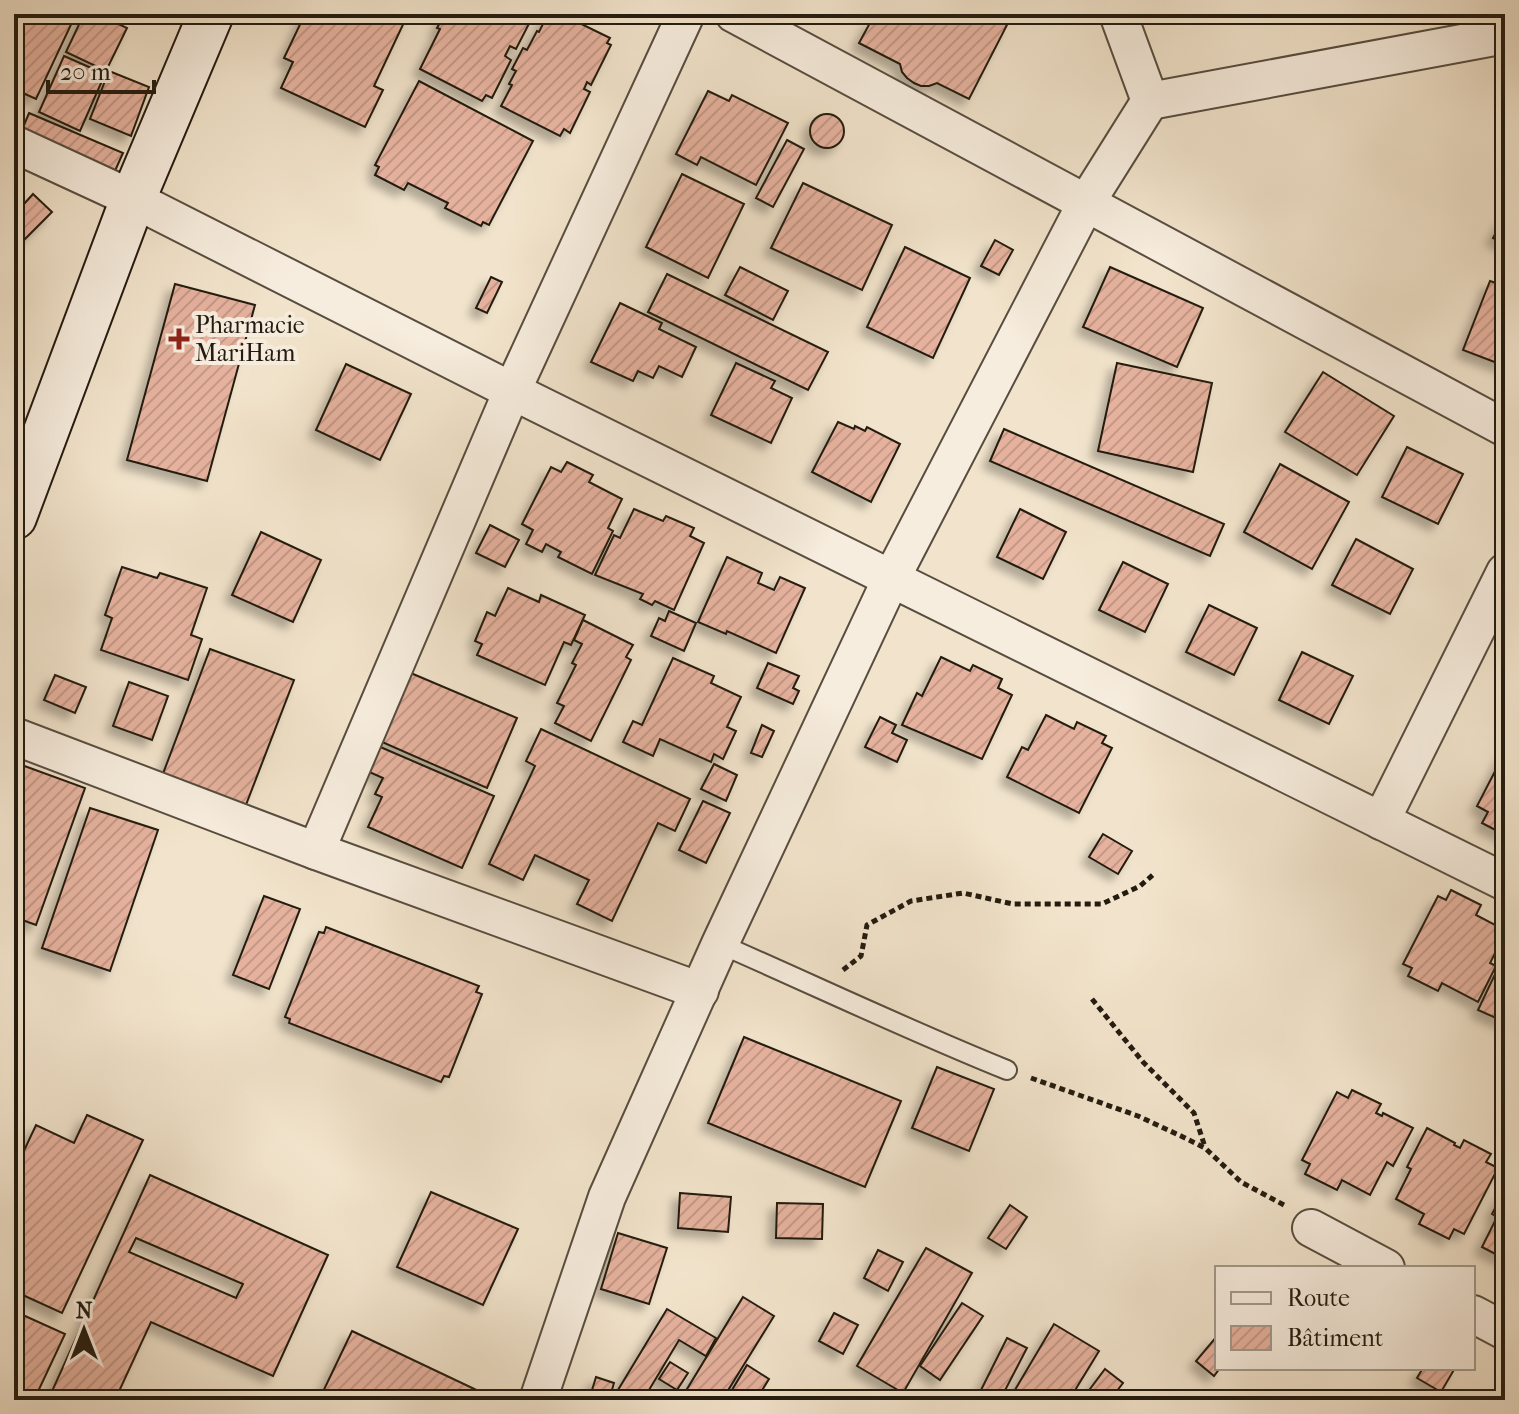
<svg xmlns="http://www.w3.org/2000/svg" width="1519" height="1414" font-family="'IM FELL French Canon',serif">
<defs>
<pattern id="building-hatch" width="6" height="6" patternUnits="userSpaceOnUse" patternTransform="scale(2)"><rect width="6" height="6" fill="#e6b29e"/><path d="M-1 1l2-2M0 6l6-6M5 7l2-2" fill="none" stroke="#c59887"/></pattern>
<filter id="shadow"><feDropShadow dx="-7" dy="7" stdDeviation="4" flood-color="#0004"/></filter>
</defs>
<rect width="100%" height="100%" fill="#f2e4cc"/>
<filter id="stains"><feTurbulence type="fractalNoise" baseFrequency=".0025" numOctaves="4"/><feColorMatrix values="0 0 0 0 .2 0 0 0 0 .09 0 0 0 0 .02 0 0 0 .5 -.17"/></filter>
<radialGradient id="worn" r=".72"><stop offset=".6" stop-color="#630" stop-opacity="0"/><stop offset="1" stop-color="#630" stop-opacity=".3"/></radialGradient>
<g fill="url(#building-hatch)" stroke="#231b10" stroke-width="2" fill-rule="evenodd" filter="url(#shadow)">
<path d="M14 14H76L36 99 14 89Z"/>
<path d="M84 14H97L127 28 106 71 66 52Z"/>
<path d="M305 14H408L374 86 383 90 365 127 281 88 293 62 284 58Z"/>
<path d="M445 14H534L516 49 510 46 505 56 511 60 492 98 486 95 482 101 420 69 440 29 437 28Z"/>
<path d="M548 14H561L610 38 607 43 611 45 591 85 587 82 584 89 590 92 570 133 564 129 560 136 501 106 512 85 509 84 516 71 512 69 523 48 527 50 537 31 539 32Z"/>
<path d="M883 14H987L1007 25 969 99 937 83 929 86H921L914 83 907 78 902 72 900 64 859 43 871 21 877 24Z"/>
<path d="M64 56 105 74 80 131 39 112Z"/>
<path d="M109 71 149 87 131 136 90 119Z"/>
<path d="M419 81 533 141 489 225 483 222 481 226 445 208 448 203 408 183 404 190 375 175 379 167 375 165Z"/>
<path d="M708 91 729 101 732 95 788 123 756 185 701 157 697 165 676 154Z"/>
<path d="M29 113 123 153 110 182 17 142Z"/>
<circle cx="827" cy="131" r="17"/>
<path d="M787 140 804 149 773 207 756 198Z"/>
<path d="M682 174 744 204 708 278 646 247Z"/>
<path d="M803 183 892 225 862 290 771 248Z"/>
<path d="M33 194 52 212 18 246 14 242V215Z"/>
<path d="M1505 216V244L1493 238Z"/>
<path d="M995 240 1013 250 999 275 981 266Z"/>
<path d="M905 247 970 278 933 358 867 327Z"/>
<path d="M740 267 788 291 773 320 725 295Z"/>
<path d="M1110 267 1203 308 1177 367 1083 327Z"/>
<path d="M667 274 828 352 808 390 648 312Z"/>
<path d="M491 277 502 282 487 313 476 308Z"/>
<path d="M1490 281 1505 286V366L1463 350Z"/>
<path d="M175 284 255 305 207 481 127 460Z"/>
<path d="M620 303 662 323 659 329 696 347 682 377 659 366 653 378 638 371 633 381 591 362Z"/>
<path d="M736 363 775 381 771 388 792 398 771 443 711 415Z"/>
<path d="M1117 363 1212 383 1193 472 1098 451Z"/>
<path d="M346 364 411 394 380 460 316 430Z"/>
<path d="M1323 372 1394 416 1357 475 1285 432Z"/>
<path d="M838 422 854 429 855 426 865 431 867 427 900 444 871 502 812 472Z"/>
<path d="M1004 429 1224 524 1210 556 990 461Z"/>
<path d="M1407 447 1463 474 1438 524 1382 497Z"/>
<path d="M567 462 593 475 589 482 622 499 608 528 613 531 592 574 558 557 561 552 546 544 542 552 526 544 533 530 522 524 551 467 561 472Z"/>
<path d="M1280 464 1349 502 1312 569 1244 532Z"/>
<path d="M634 509 663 521 666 516 694 528 690 536 704 543 674 610 655 601 652 605 640 599 643 594 595 575 614 535 620 538Z"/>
<path d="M1020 509 1066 532 1043 579 997 557Z"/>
<path d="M490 525 519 540 505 567 476 553Z"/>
<path d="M261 532 321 560 293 622 232 595Z"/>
<path d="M1356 539 1413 569 1390 614 1332 585Z"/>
<path d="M727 557 762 573 758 583 774 590 780 577 805 588 776 653 727 631 726 634 698 622Z"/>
<path d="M1123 562 1168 584 1145 632 1099 610Z"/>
<path d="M122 567 157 578 160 573 207 588 191 635 202 639 188 680 101 650 112 618 105 615Z"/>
<path d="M508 588 539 602 541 595 585 615 571 645 564 642 545 685 477 655 482 644 475 641 487 612 495 616Z"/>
<path d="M1209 605 1257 628 1234 675 1186 652Z"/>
<path d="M669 611 696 623 684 651 651 636 659 618 665 621Z"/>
<path d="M583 620 633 645 626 657 631 660 591 741 555 723 564 706 557 703 576 665 572 663 582 644 574 640Z"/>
<path d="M210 649 294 680 244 810 161 779Z"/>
<path d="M1302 652 1353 676 1329 724 1279 700Z"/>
<path d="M941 657 970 671 973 665 1002 679 998 688 1012 695 982 759 902 725 917 693 922 696Z"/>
<path d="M673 658 714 676 711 683 741 697 727 727 736 731 723 759 714 754 711 762 660 739 653 756 623 742 633 721 642 725Z"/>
<path d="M768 663 799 676 793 688 799 691 793 704 757 688Z"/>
<path d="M406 671 517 718 487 788 382 742Z"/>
<path d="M55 675 86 687 75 713 44 700Z"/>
<path d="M129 682 168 696 152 740 113 726Z"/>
<path d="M1046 715 1074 729 1077 722 1106 736 1102 743 1112 748 1079 813 1007 777 1022 747 1028 750Z"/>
<path d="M880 717 896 725 892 733 907 740 897 762 865 747Z"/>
<path d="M762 725 774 731 762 757 751 753Z"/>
<path d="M541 729 690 799 675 831 658 823 612 921 577 904 589 880 535 855 523 880 489 864 535 766 526 761Z"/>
<path d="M378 746 494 796 462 868 368 827 382 797 375 794 383 778 367 771Z"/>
<path d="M1505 752V835L1482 823 1488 812 1477 806Z"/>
<path d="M19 764 85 788 36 925 14 917V778Z"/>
<path d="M714 764 737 775 726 801 701 789Z"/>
<path d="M703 801 730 813 706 863 679 850Z"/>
<path d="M90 808 158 830 110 971 42 948Z"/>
<path d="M1103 834 1132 851 1118 874 1089 857Z"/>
<path d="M1451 890 1481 905 1476 915 1505 930V934L1490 963 1496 966 1478 1002 1442 983 1438 991 1408 976 1412 968 1403 964 1438 896 1446 900Z"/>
<path d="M264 896 300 909 269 989 233 975Z"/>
<path d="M326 927 479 986 476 992 482 994 449 1077 444 1076 441 1082 289 1023 290 1019 285 1017 319 932 324 933Z"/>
<path d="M1497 970 1505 973V1022L1478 1010Z"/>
<path d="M744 1037 901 1101 865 1187 708 1123Z"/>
<path d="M937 1067 994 1089 969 1151 912 1128Z"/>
<path d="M1352 1090 1381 1104 1376 1113 1382 1116 1383 1113 1413 1128 1393 1166 1387 1162 1370 1195 1342 1180 1337 1190 1305 1174 1310 1164 1302 1160 1337 1092 1348 1098Z"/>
<path d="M87 1115 143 1140 62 1313 14 1291V1172L36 1125 74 1143Z"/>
<path d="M1427 1128 1455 1143 1454 1145 1460 1148 1464 1140 1491 1154 1486 1162 1498 1168 1464 1234 1454 1229 1449 1239 1419 1224 1424 1214 1396 1199 1411 1169 1407 1167Z"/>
<path d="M150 1175 328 1255 273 1376 151 1322 115 1400H48ZM136 1238 243 1284 236 1298 129 1252Z"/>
<path d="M1505 1190V1259L1482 1247 1497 1217 1492 1214Z"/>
<path d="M431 1192 518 1229 483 1305 397 1267Z"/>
<path d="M680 1193 731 1197 728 1232 678 1228Z"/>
<path d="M777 1203 823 1204 822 1239 776 1238Z"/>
<path d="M1010 1205 1027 1217 1006 1249 988 1238Z"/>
<path d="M618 1233 667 1248 649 1304 601 1289Z"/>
<path d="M926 1248 972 1273 903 1393 857 1366Z"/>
<path d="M878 1250 903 1262 888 1291 864 1278Z"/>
<path d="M743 1297 774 1316 722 1400H694L684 1394Z"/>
<path d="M962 1303 983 1316 940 1380 920 1366Z"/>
<path d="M667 1309 716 1338 706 1356 679 1340 643 1400H635L618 1390Z"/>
<path d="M14 1311 65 1334 34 1400H14Z"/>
<path d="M834 1313 858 1325 843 1354 819 1341Z"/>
<path d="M1054 1324 1099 1351 1069 1400H1009Z"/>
<path d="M352 1331 485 1394 482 1400H319Z"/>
<path d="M1217 1336V1368H1220L1214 1376 1196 1361Z"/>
<path d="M1007 1338 1027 1348 1000 1400H995L980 1392Z"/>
<path d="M670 1362 688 1373 677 1390 659 1379Z"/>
<path d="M747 1365 769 1379 756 1400H748L732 1390Z"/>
<path d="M1423 1368H1455L1441 1392 1417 1378Z"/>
<path d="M1105 1369 1123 1383 1110 1400H1105L1090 1389Z"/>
<path d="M596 1377 614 1383 609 1400H589Z"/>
</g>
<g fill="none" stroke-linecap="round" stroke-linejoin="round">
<g stroke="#574d3f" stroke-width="22">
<path id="lane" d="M720 944C816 986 910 1031 1007 1070"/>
</g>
<g stroke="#574d3f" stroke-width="40">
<g id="street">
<path d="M734 14 1505 428"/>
<path d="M1118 14 1150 101 1505 35"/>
<path d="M14 144 133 199 512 391 1505 882"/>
<path d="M14 736 316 851 700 991"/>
<path d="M1381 821 1505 572"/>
<path d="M316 851 512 391 686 14"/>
<path d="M1311 1228 1386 1268"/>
<path d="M1473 1314 1505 1331"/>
<path d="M538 1400 607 1197 720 944 891 579 1086 203 1150 101"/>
</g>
</g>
<g stroke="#231b10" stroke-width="48">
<path id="secondary" d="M14 517 133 199 211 14"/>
</g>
<g stroke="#231b10" stroke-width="5" stroke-dasharray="6 4" stroke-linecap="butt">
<path d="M843 970 861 956 867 925 911 901 963 893 1013 904H1102L1140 886 1155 873"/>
<path d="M1092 999 1143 1062 1194 1113 1205 1147"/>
<path d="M1031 1078 1138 1116 1181 1136 1205 1148 1241 1182 1284 1205"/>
</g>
<use href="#lane" stroke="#f7edde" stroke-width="18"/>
<use href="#street" stroke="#f7edde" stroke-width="36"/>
<use href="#secondary" stroke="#f7edde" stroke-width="44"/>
</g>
<path fill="#8f2418" stroke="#f7edde" stroke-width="3" d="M175 327h8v8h8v8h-8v8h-8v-8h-8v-8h8z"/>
<g text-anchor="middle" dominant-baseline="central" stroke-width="8" stroke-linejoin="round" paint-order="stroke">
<g font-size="24" fill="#231b10" stroke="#f7edde" text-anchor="start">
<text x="195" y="325">Pharmacie<tspan x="195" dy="28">MariHam</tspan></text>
</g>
</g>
<rect width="1519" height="1414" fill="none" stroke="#f2e4cc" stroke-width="48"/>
<rect x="16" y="16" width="1487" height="1382" fill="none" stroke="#231b10" stroke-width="4"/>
<rect x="24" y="24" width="1471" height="1366" fill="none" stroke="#231b10" stroke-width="2"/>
<rect x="1215" y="1266" width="260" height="104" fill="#f7edde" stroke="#a2998c" stroke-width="2"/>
<rect x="1231" y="1292" width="40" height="12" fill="#f7edde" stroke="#a2998c" stroke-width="2"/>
<text x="1287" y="1306" font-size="24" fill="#231b10">Route</text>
<rect x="1231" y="1326" width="40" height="24" fill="url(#building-hatch)" stroke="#a2998c" stroke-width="2"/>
<text x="1287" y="1346" font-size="24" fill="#231b10">Bâtiment</text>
<g transform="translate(84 1330)" stroke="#f7edde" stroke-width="6" paint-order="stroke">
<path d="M0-6L14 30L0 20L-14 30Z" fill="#231b10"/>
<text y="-12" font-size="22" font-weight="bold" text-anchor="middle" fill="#231b10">N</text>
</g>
<path d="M48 80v12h106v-12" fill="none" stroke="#231b10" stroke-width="4"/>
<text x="60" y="80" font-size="24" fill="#231b10" stroke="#f7edde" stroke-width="6" paint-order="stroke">20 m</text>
<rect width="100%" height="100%" filter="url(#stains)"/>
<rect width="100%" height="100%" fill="url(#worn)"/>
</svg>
